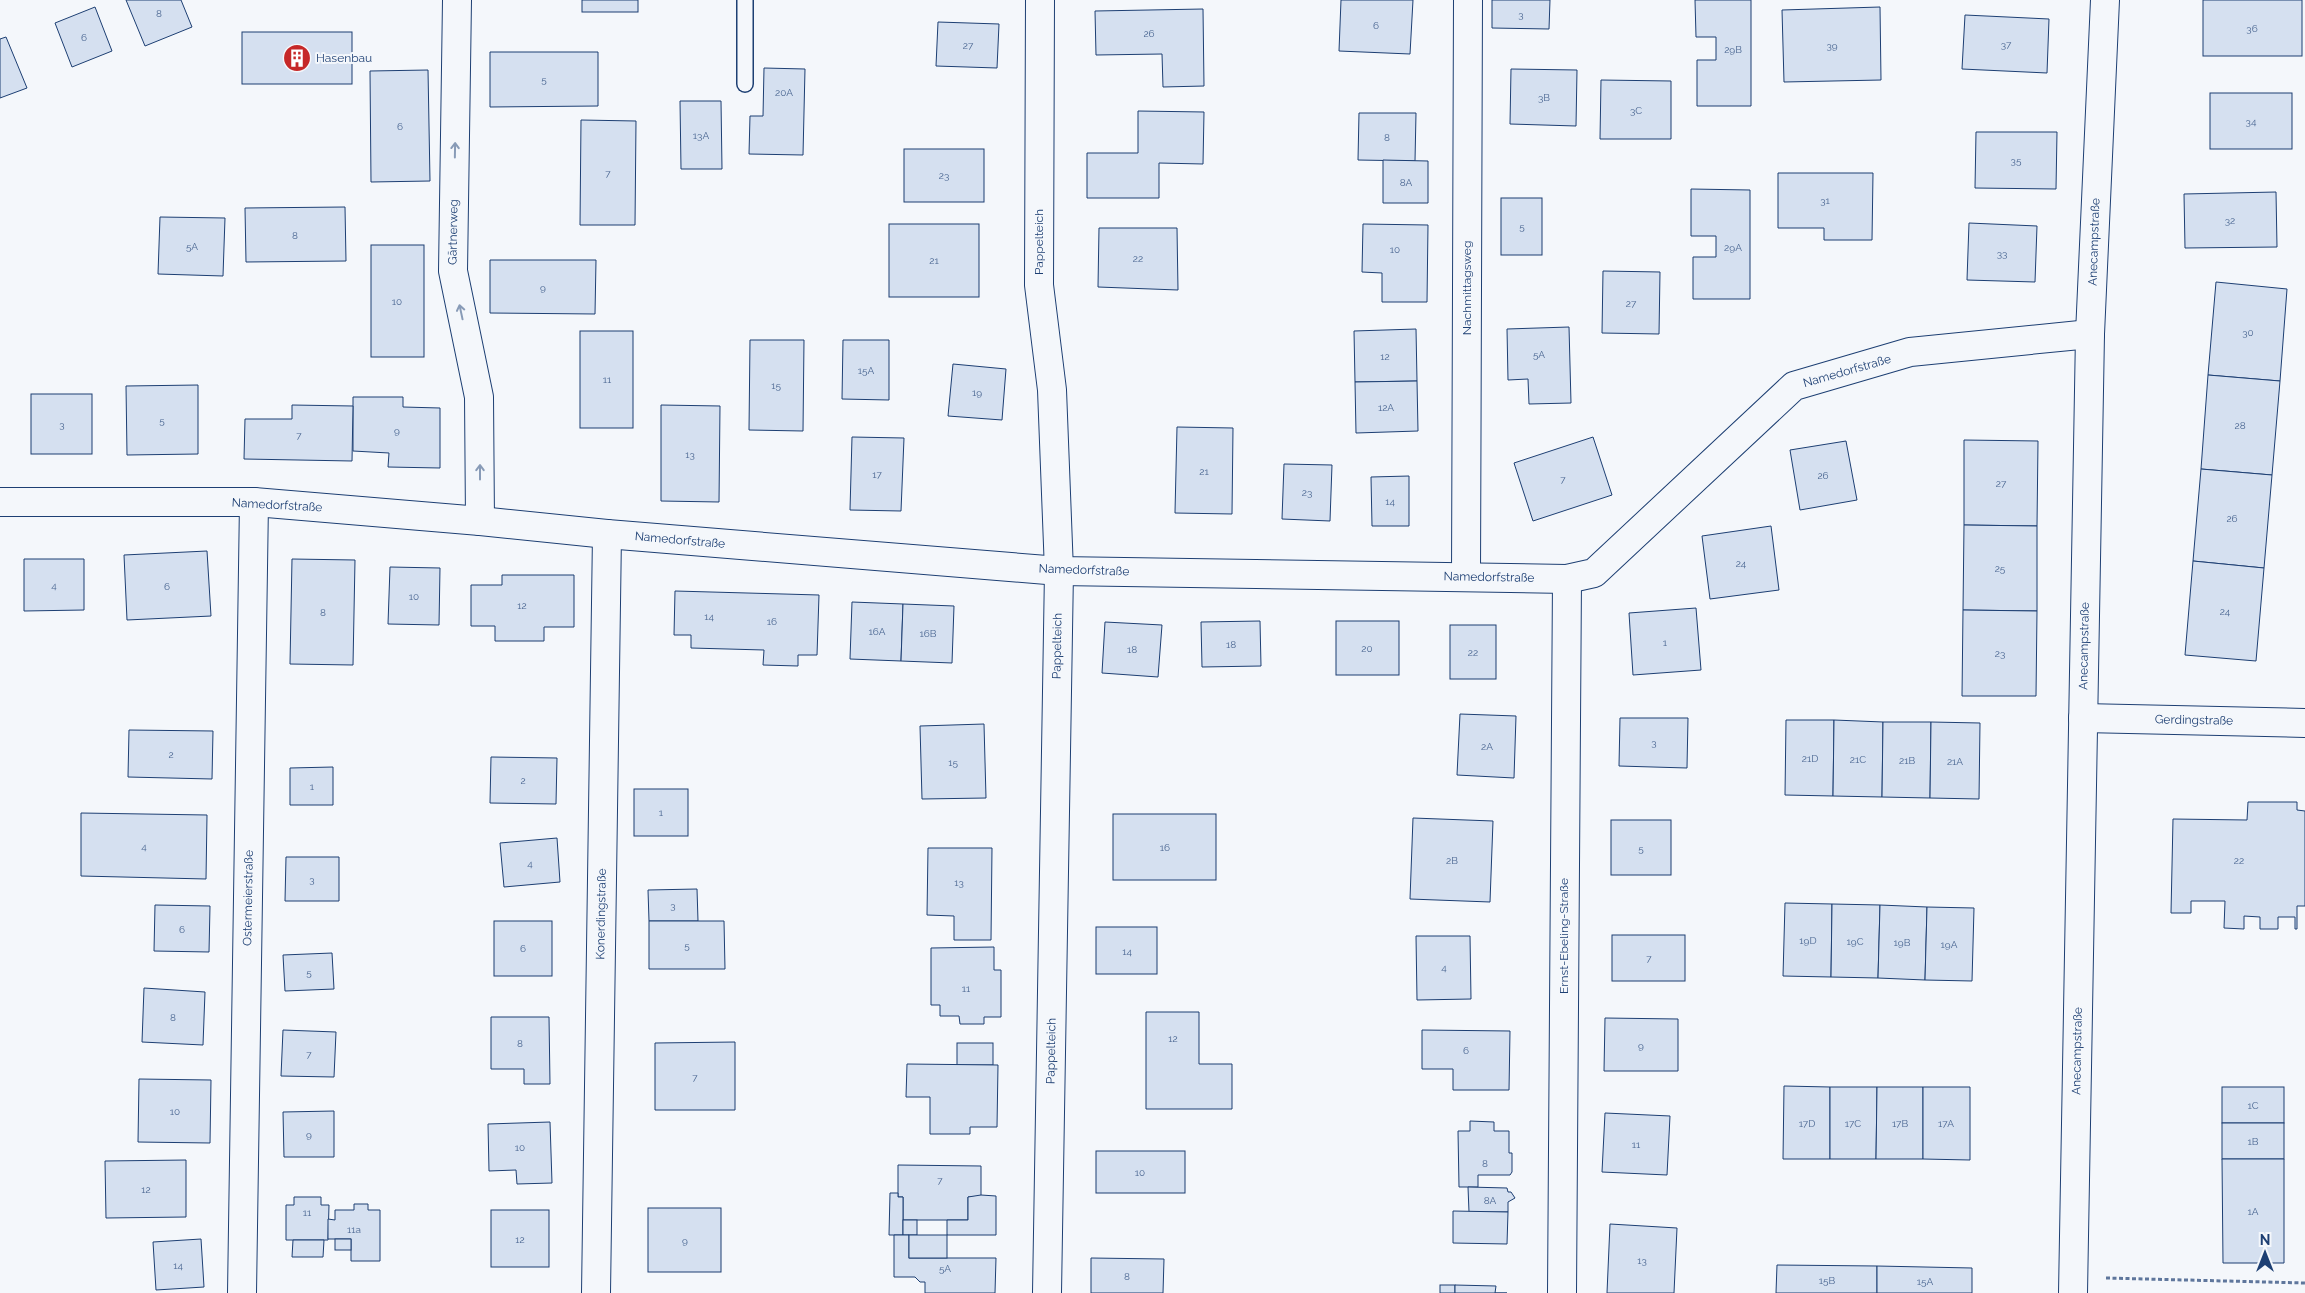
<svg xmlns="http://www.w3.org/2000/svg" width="2305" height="1293" font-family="Raleway,sans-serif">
<rect width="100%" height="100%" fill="#f4f7fb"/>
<g fill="#d5e0f0" stroke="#1d3f73">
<path d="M126 0H181L192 27 145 46Z"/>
<rect x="582" y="0" width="56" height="12"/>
<path d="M1341 0H1413L1410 54 1339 51Z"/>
<path d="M1492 0H1550L1549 29 1492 28Z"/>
<path d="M1695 0H1751V106H1697V60H1716V37H1696Z"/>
<rect x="2203" y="0" width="99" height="56"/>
<path d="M95 7 112 51 72 67 55 23Z"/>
<path d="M1880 7 1881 80 1784 82 1782 10Z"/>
<path d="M1203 9 1204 86 1163 87 1162 54 1096 55 1095 11Z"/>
<path d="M1965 15 2049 19 2047 73 1962 69Z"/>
<path d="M938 22 999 24 997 68 936 66Z"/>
<rect x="242" y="32" width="110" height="52"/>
<path d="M6 37 27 88 0 98V39Z"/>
<path d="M490 52H598V106L490 107Z"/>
<path d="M764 68 805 69 803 155 749 154 750 116H763Z"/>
<path d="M1511 69 1577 70 1576 126 1510 124Z"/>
<path d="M428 70 430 181 371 182 370 71Z"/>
<path d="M1601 80 1671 81V139H1600Z"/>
<rect x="2210" y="93" width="82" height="56"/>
<path d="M680 101H721L722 169H681Z"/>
<path d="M1138 111 1204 112 1203 164 1159 163V198H1087V153H1138Z"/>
<path d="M1359 113H1416L1415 161 1358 160Z"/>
<path d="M581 120 636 121 635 225H580Z"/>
<path d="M1976 132H2057L2056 189 1975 188Z"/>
<rect x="904" y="149" width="80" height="53"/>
<path d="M1383 160 1428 161V203H1383Z"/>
<path d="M1778 173H1873L1872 240H1824V228H1778Z"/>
<path d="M1691 189 1750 190V299H1693V257H1716V236H1691Z"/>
<path d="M2276 192 2277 247 2185 248 2184 194Z"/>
<rect x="1501" y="198" width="41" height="57"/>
<path d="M345 207 346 261 246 262 245 208Z"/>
<path d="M160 217 225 218 223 276 158 274Z"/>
<path d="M1969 223 2037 226 2035 282 1967 280Z"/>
<rect x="889" y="224" width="90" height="73"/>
<path d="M1363 224 1428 225 1427 302H1382V273L1362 272Z"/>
<path d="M1099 228H1177L1178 290 1098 287Z"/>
<rect x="371" y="245" width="53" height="112"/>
<path d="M490 260H596L595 314 490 313Z"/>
<path d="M1603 271 1660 272 1659 334 1602 333Z"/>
<path d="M2216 282 2287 289 2280 381 2208 375Z"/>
<path d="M1569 327 1571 403 1529 404 1528 379 1508 380 1507 329Z"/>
<path d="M1416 329 1417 381 1355 382 1354 331Z"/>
<rect x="580" y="331" width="53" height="97"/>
<path d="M750 340H804L803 431 749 430Z"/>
<path d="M843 340H889V400L842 399Z"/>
<path d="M953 364 1006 369 1002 420 948 416Z"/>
<path d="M2208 375 2280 381 2272 475 2201 469Z"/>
<path d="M1417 381 1418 431 1356 433 1355 382Z"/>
<path d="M198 385V454L127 455 126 386Z"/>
<rect x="31" y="394" width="61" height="60"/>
<path d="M353 397H403V407L440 408V468L388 467 389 453 353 451Z"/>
<path d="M292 405 353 406 352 461 244 459 245 419H292Z"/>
<path d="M661 405 720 406 719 502 661 501Z"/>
<path d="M1177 427 1233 428 1232 514 1175 513Z"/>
<path d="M852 437 904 438 901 511 850 510Z"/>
<path d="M1593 437 1612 495 1533 521 1514 463Z"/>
<path d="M1964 440 2038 441 2037 526 1964 525Z"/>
<path d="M1846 441 1857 500 1800 510 1790 450Z"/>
<path d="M1284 464 1332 465 1330 521 1282 519Z"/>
<path d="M2201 469 2272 475 2264 568 2193 561Z"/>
<path d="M1409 476V526H1372L1371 477Z"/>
<path d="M1964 525 2037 526V611L1963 610Z"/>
<path d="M1771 526 1779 590 1710 599 1702 536Z"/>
<path d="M207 551 211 616 127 620 124 555Z"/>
<path d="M24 559H84V610L24 611Z"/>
<path d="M292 559 355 560 353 665 290 664Z"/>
<path d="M2193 561 2264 568 2256 661 2185 655Z"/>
<path d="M390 567 440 568 439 625 388 624Z"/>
<path d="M502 575H574V627H544V641H495V626H471V585H502Z"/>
<path d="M675 591 819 595 817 655H798V666L763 665 764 650 691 648V635H674Z"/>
<path d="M852 602 903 604 901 661 850 659Z"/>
<path d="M903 604 954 606 952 663 901 661Z"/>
<path d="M1696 608 1701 670 1633 675 1629 613Z"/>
<path d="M1963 610 2037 611 2036 696H1962Z"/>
<path d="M1260 621 1261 666 1202 667 1201 622Z"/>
<rect x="1336" y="621" width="63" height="54"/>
<path d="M1105 622 1162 625 1158 677 1102 673Z"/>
<rect x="1450" y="625" width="46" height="54"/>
<path d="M1460 714 1516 716 1514 778 1457 775Z"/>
<path d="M1620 718H1688L1687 768 1619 766Z"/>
<path d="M1786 720H1834L1833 796 1785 795Z"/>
<path d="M1834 720 1883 722 1882 797 1833 796Z"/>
<path d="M1883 722H1931L1930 798 1882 797Z"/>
<path d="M1931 722 1980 723 1979 799 1930 798Z"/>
<path d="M984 724 986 798 922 799 920 726Z"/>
<path d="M129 730 213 731 212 779 128 777Z"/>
<path d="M491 757 557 758 556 804 490 803Z"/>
<path d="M333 767V805H290V768Z"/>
<rect x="634" y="789" width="54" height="47"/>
<path d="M2248 802H2297V810L2305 811V906H2297V929H2295V917H2278V929H2260V917L2244 916V929L2224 928 2225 901H2191V913H2171L2173 819 2247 820Z"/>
<path d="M81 813 207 815 206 879 81 876Z"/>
<rect x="1113" y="814" width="103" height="66"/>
<path d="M1413 818 1493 821 1490 902 1410 899Z"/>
<rect x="1611" y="820" width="60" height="55"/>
<path d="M557 838 560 882 504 887 500 843Z"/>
<path d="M928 848H992L991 940H954V916L927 915Z"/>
<path d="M286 857H339V901H285Z"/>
<path d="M697 889 698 921H649L648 890Z"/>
<path d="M1785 903 1832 904 1831 977 1783 976Z"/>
<path d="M1832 904 1880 905 1878 978 1831 977Z"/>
<path d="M155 905 210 906 209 952 154 951Z"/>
<path d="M1880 905 1927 907 1925 980 1878 978Z"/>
<path d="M1927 907 1974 908 1972 981 1925 980Z"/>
<rect x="494" y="921" width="58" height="55"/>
<path d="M649 921H724L725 969H649Z"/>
<rect x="1096" y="927" width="61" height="47"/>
<rect x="1612" y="935" width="73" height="46"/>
<path d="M1416 936H1470L1471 999 1417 1000Z"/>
<path d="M994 947V970H1001V1017H984V1024H960L959 1016H940V1005H931V948Z"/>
<path d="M332 953 334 989 285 991 283 955Z"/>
<path d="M144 988 205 992 203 1045 142 1042Z"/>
<path d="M1146 1012H1199V1064H1232V1109H1146Z"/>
<path d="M491 1017H549L550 1084H524V1069H491Z"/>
<path d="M1605 1018 1678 1019V1071H1604Z"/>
<path d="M283 1030 336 1032 334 1077 281 1076Z"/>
<path d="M1422 1030 1510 1031 1509 1090H1453V1069H1422Z"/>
<path d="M735 1042V1110H655V1043Z"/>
<rect x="957" y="1043" width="36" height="22"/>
<path d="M907 1064 998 1065 997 1127H970V1134H930V1097H906Z"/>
<path d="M139 1079 211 1080 210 1143 138 1142Z"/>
<path d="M1784 1086 1830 1087V1159H1783Z"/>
<path d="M1830 1087H1877L1876 1159H1830Z"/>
<path d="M1877 1087H1923V1159H1876Z"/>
<path d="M1923 1087H1970V1160L1923 1159Z"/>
<rect x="2222" y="1087" width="62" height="36"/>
<path d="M334 1111V1157H284L283 1112Z"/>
<path d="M1605 1113 1670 1116 1667 1175 1602 1172Z"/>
<path d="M1470 1121 1494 1122V1131H1509V1153H1512V1172L1510 1175H1478V1187H1459L1458 1131H1470Z"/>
<path d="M550 1122 552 1183 517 1184 516 1170 489 1171 488 1124Z"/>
<rect x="2222" y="1123" width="62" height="36"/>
<rect x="1096" y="1151" width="89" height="42"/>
<path d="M2222 1159H2284V1263H2223Z"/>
<path d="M186 1160V1217L106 1218 105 1161Z"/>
<path d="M898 1165 981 1166V1197H968V1220H903V1197H898Z"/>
<path d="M1468 1187 1507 1188 1508 1192H1511L1515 1198 1508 1202V1212H1469Z"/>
<path d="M890 1193H898V1197H903V1235H889Z"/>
<path d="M981 1195 996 1196V1235H947V1220H968V1197Z"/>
<path d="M294 1197H321V1205H329L328 1240H286V1205H294Z"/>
<path d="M354 1204H368V1210H380V1261H351V1239H328V1219L335 1220V1210H354Z"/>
<rect x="648" y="1208" width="73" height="64"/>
<rect x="491" y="1210" width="58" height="57"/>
<path d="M1453 1211 1508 1212 1507 1244 1453 1243Z"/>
<rect x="903" y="1220" width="14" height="15"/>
<path d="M1610 1224 1677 1228 1674 1293H1607Z"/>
<path d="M894 1235H909V1258H996L995 1293H925V1282H920L915 1277H894Z"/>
<rect x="909" y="1235" width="38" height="23"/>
<path d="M201 1239 204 1287 156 1290 153 1242Z"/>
<rect x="335" y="1239" width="16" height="11"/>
<path d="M293 1240H324L323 1257H292Z"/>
<path d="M1091 1258 1164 1259 1163 1293H1091Z"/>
<path d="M1777 1265 1877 1266V1293H1776Z"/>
<path d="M1877 1266 1972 1268V1293H1877Z"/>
<rect x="1440" y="1285" width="15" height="8"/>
<path d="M1455 1285 1496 1286 1495 1293H1507H1455Z"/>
</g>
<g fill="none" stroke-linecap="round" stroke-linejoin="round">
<g stroke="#1d3f73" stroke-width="18">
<path id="service" d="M745 0V84"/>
</g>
<g stroke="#1d3f73" stroke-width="30">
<g id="minor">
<path d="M457 0 453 271 479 397 480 521"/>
<path d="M1040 0 1039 285 1052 390 1059 571 1047 1293"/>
<path d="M0 502H254L480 521 607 534 1059 571 1567 579 1594 573 1794 386 1910 352 2090 334"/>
<path d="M1466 576 1468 0"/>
<path d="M2083 718 2305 723"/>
<path d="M242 1293 254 502"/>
<path d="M596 1293 607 534"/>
<path d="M1562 1293 1567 579"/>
<path d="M2073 1293 2090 334 2105 0"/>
</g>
</g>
<path stroke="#5e769c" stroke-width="3" stroke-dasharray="4 2.5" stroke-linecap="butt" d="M2106 1278 2305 1283"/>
<use href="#service" stroke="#f4f7fb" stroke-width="15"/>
<use href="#minor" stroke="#f4f7fb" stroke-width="28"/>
</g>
<defs><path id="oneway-shaft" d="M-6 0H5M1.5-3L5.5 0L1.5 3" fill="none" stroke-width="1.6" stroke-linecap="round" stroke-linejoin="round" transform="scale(1.25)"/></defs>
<g stroke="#889bb7">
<use href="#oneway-shaft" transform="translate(455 150) rotate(-89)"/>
<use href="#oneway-shaft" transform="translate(461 312) rotate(-102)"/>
<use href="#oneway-shaft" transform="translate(480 472) rotate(-90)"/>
</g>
<defs>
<g id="building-disc" transform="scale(1.4375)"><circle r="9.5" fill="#c62828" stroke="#f4f7fb"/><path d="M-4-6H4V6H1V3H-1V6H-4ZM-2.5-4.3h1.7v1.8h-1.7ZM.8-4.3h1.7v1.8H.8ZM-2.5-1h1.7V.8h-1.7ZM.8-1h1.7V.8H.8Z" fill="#fff"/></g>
</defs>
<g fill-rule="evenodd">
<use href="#building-disc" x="297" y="58"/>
</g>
<g text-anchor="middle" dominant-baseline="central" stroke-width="4" stroke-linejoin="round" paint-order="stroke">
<g font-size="10" fill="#4b6792">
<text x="159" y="13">8</text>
<text x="1521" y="14">3</text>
<text x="1376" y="25">6</text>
<text x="2252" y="28">36</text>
<text x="1149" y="33">26</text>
<text x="84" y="37">6</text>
<text x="2006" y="44">37</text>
<text x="968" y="45">27</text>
<text x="1832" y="45">39</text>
<text x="1733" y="49">29B</text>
<text x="544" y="79">5</text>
<text x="784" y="92">20A</text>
<text x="1544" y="97">3B</text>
<text x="1636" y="110">3C</text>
<text x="2251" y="121">34</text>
<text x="400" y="126">6</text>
<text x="701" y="135">13A</text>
<text x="1387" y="137">8</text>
<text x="2016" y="160">35</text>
<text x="608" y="173">7</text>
<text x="944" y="175">23</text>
<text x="1406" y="182">8A</text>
<text x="1825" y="200">31</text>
<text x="2230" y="220">32</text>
<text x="1522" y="226">5</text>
<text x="295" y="235">8</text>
<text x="192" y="246">5A</text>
<text x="1733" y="247">29A</text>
<text x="1395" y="249">10</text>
<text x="2002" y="253">33</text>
<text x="1138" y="258">22</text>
<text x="934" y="260">21</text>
<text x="543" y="287">9</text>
<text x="397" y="301">10</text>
<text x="1631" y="303">27</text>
<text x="2248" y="332">30</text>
<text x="1539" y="354">5A</text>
<text x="1385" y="356">12</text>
<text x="866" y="370">15A</text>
<text x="607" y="379">11</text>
<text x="776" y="385">15</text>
<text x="977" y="392">19</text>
<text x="1386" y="407">12A</text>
<text x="162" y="420">5</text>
<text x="62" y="424">3</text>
<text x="2240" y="425">28</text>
<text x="397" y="430">9</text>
<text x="299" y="435">7</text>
<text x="690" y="454">13</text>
<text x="1204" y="471">21</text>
<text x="877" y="474">17</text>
<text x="1823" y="475">26</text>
<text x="1563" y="479">7</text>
<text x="2001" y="483">27</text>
<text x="1307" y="492">23</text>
<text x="1390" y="501">14</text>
<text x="2232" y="518">26</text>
<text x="1741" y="563">24</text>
<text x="2000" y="568">25</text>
<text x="54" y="585">4</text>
<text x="167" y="586">6</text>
<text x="414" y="596">10</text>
<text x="522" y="605">12</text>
<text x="2225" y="611">24</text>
<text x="323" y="612">8</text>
<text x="709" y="616">14</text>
<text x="772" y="621">16</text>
<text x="877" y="631">16A</text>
<text x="928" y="633">16B</text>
<text x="1665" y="642">1</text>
<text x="1231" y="644">18</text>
<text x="1367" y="648">20</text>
<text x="1132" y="649">18</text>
<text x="1473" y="652">22</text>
<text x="2000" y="653">23</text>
<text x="1654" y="742">3</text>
<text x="1487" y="746">2A</text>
<text x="171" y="754">2</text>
<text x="1810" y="758">21D</text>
<text x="1858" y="759">21C</text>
<text x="1907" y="760">21B</text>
<text x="1955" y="761">21A</text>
<text x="953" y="762">15</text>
<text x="523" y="780">2</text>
<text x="312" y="786">1</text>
<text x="661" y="812">1</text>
<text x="144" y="846">4</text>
<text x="1165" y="847">16</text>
<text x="1641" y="848">5</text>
<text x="1452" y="860">2B</text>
<text x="2239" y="860">22</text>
<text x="530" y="863">4</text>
<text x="312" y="879">3</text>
<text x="959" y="882">13</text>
<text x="673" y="905">3</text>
<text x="182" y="929">6</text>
<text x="1808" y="940">19D</text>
<text x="1855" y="941">19C</text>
<text x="1902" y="942">19B</text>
<text x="1949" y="944">19A</text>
<text x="687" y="945">5</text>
<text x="523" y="948">6</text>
<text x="1127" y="951">14</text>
<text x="1649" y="958">7</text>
<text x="1444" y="967">4</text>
<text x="309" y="972">5</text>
<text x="966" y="988">11</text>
<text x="173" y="1017">8</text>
<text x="1173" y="1038">12</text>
<text x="520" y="1043">8</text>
<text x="1641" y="1045">9</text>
<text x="1466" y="1050">6</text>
<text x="309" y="1054">7</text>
<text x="695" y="1077">7</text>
<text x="2253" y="1105">1C</text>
<text x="175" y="1111">10</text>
<text x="1807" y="1123">17D</text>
<text x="1853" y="1123">17C</text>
<text x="1900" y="1123">17B</text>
<text x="1946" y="1123">17A</text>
<text x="309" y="1134">9</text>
<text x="2253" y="1141">1B</text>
<text x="1636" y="1144">11</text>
<text x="520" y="1147">10</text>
<text x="1485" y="1163">8</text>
<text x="1140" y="1172">10</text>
<text x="940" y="1180">7</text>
<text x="146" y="1189">12</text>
<text x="1490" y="1200">8A</text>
<text x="2253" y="1211">1A</text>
<text x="307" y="1212">11</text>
<text x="354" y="1229">11a</text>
<text x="520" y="1239">12</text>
<text x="685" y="1240">9</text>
<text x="1642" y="1260">13</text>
<text x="178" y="1265">14</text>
<text x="945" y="1268">5A</text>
<text x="1127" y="1276">8</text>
<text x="1827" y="1280">15B</text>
<text x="1925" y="1281">15A</text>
</g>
<g font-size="12" fill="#1d3f73" stroke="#f4f7fb" text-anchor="start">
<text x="316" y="58">Hasenbau</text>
</g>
<g font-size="12" fill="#1d3f73" stroke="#f4f7fb">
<text transform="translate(453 232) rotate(-89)">Gärtnerweg</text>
<text transform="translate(1039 242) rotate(-90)">Pappelteich</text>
<text transform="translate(2094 242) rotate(-88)">Anecampstraße</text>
<text transform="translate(1467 288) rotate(-90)">Nachmittagsweg</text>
<text transform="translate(1847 371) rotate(-16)">Namedorfstraße</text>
<text transform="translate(277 505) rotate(3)">Namedorfstraße</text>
<text transform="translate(680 540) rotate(5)">Namedorfstraße</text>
<text transform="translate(1084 570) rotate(2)">Namedorfstraße</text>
<text transform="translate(1489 577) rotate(1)">Namedorfstraße</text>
<text transform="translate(1057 646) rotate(-89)">Pappelteich</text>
<text transform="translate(2084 646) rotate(-89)">Anecampstraße</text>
<text transform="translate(2194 720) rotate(1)">Gerdingstraße</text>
<text transform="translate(248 898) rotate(-89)">Ostermeierstraße</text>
<text transform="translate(601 914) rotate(-89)">Konerdingstraße</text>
<text transform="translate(1564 936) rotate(-90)">Ernst-Ebeling-Straße</text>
<text transform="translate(1051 1051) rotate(-89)">Pappelteich</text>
<text transform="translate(2077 1051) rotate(-89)">Anecampstraße</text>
</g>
</g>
<g transform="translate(2265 1253)" stroke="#f4f7fb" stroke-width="4" paint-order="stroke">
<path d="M0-4L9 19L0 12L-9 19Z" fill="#1d3f73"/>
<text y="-8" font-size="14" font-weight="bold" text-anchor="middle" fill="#1d3f73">N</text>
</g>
</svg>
